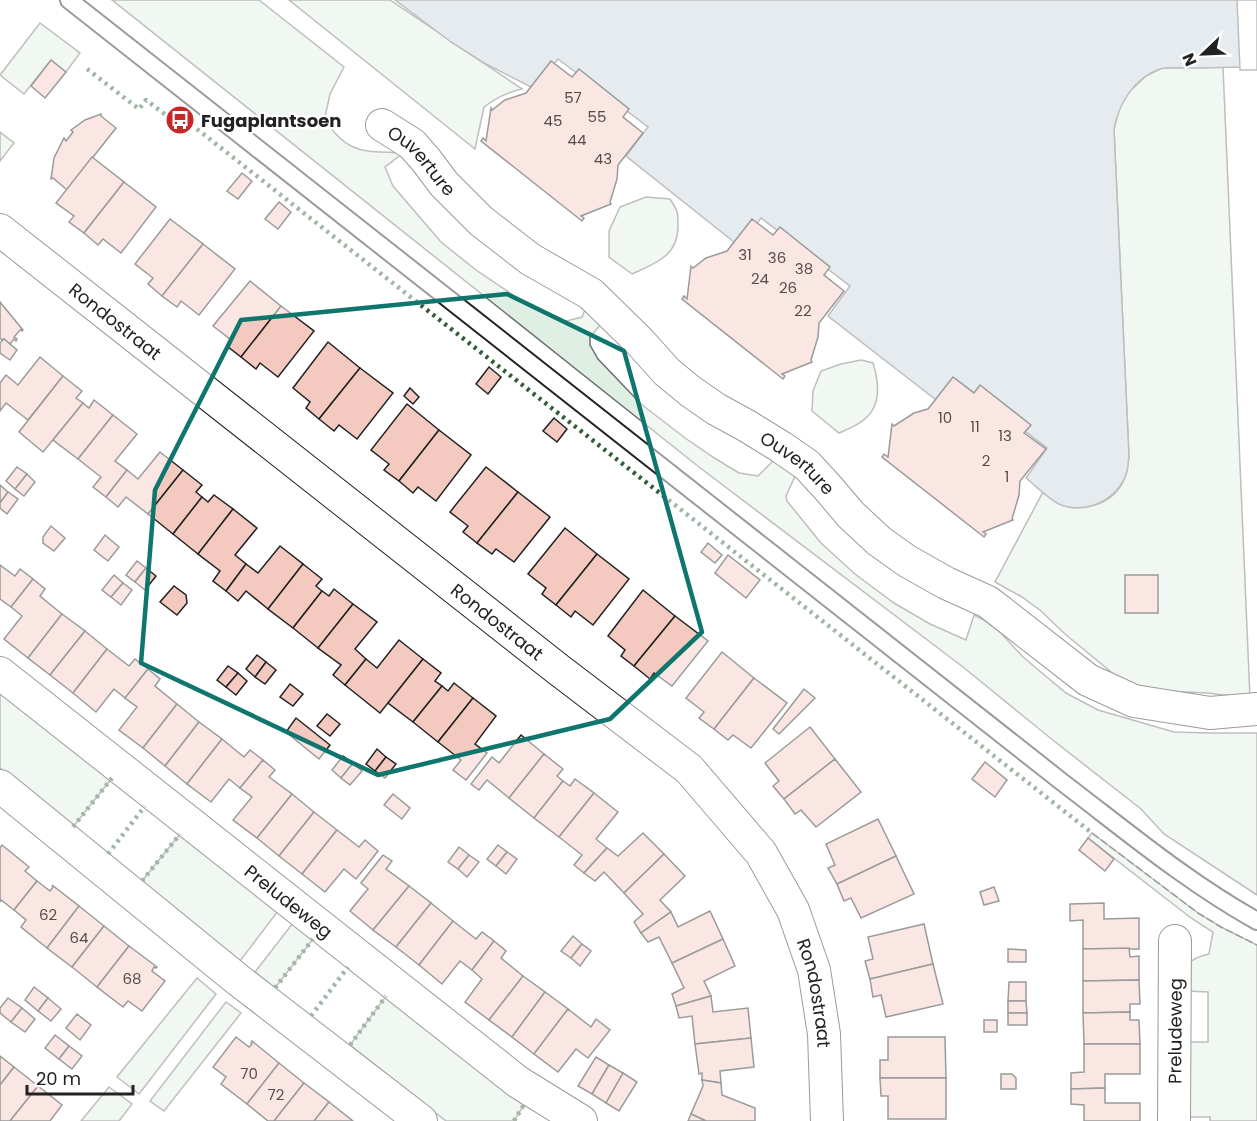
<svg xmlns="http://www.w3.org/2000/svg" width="1257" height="1121" font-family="Poppins,sans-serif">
<rect width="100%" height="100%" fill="#fff"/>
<g fill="#e0efe3" stroke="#6f6f6f" stroke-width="1.5">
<path d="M112 0H259L344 67 330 94 325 117C328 122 331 129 335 133 354 156 378 151 403 153L385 167 393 186 441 242 476 270 519 299 563 322 582 317 586 307 602 323 590 337V345L598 359 641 404 685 438 716 459 739 473 758 476 776 458 797 472 786 496 787 501 821 543 855 574 894 603 930 624 966 640 974 615 984 620 1001 633 1023 657 1066 693 1098 710 1174 732 1210 733H1257V895L1164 834 1141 809 1054 741 963 667 699 467Z"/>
<path d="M289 0H390L522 89C508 92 496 98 484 107L475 149Z"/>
<path d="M40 23 80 53 66 72 51 60 24 94 0 75Z"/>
<path d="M1223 67 1250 698 1207 693 1165 691 1127 685 1065 634 1041 611 1022 597 995 582 1043 492C1070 517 1117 511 1127 471 1128 467 1128 462 1129 457L1114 129 1119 110 1124 100 1130 91 1146 76 1162 68Z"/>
<path d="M0 132 14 143 0 161Z"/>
<path d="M646 197 670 199C678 211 678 212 678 226 678 256 656 263 632 274L609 257V231L620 207Z"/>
<path d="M861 360 873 363C878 379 881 401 869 415 861 424 850 428 839 433L812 411 813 391 821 371 841 364Z"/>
<path d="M0 690 112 778 73 827 0 768Z"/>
<path d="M1092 833 1198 913 1221 927 1257 945V1121H1210V1117H1187L1186 1042H1208V992L1186 991C1185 967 1183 960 1209 954L1213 932 1191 918 1088 838Z"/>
<path d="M180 834 278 911 240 961 142 881Z"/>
<path d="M293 923 313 939 275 988 255 972Z"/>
<path d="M197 978 216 994 139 1094 117 1077Z"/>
<path d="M386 996 525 1103 514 1121H446L350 1045Z"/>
<path d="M226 1002 241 1013 164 1111 150 1101Z"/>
<path d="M109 1087 132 1104 119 1121H81Z"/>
</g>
<path fill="#c7d3dd" stroke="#6f6f6f" stroke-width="1.5" d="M395 0H1257V67C1234 67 1211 68 1187 68 1179 68 1168 67 1160 69 1134 78 1119 103 1114 129L1129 457C1128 462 1128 467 1127 471 1120 499 1085 516 1059 504 1047 498 1037 487 1026 478L1047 448 956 379 940 403 828 316 850 286 761 218 739 246 626 156 648 127 558 59 535 89 484 63 451 42Z"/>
<path fill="#fff" stroke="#6f6f6f" stroke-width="1.5" d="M1237 0H1257V70H1240Z"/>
<g fill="#f3c9c0" stroke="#222" stroke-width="1.5">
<path d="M51 60 66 72 45 98 31 86Z"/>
<path d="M551 61 572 77 579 69 629 109 623 117 643 133 618 165 617 179 610 202 611 204 581 216 584 218 582 221 481 141 483 138 486 141 491 108 492 110 505 100 526 93Z"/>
<path d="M101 114V116L116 128 67 190 53 178 51 179 54 158 64 138 66 141 73 132 71 130 85 120Z"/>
<path d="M92 157 124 182 84 233 69 222 74 216 56 203Z"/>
<path d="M242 173 252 181 238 199 227 191Z"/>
<path d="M124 182 156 207 121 253 103 239 98 245 84 233Z"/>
<path d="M279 202 291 212 278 229 265 219Z"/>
<path d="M170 219 203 244 162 296 148 284 153 278 135 264Z"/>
<path d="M752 219 773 235 780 227 830 267 824 275 844 291 819 323 818 337 811 360 812 362 782 374 785 376 783 379 682 299 684 296 687 299 691 266 693 268 706 258 727 251Z"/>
<path d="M203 244 235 269 199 315 181 301 177 307 162 296Z"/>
<path d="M250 281 281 306 241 357 227 346 231 340 213 326Z"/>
<path d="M0 302 23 330 22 331 21 329 14 337 17 339 16 341 14 339 10 344 4 339 2 340 0 338Z"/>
<path d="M281 306 314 331 278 377 260 363 256 369 241 357Z"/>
<path d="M4 339 17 350 10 360 0 353V343Z"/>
<path d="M328 342 360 368 319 419 306 408 310 402 293 388Z"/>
<path d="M40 357 63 376 28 420 6 403 0 411V383L6 375 18 385Z"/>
<path d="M489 367 501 377 488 394 476 384Z"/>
<path d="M360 368 393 393 357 439 339 425 334 431 319 419Z"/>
<path d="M63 376 82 391 76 398 83 403 43 452 19 432Z"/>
<path d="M953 377 974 393 980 385 1031 425 1024 433 1046 449 1020 481 1019 495 1012 519 1013 520 983 532 986 534 984 537 882 457 884 454 888 457 892 424 894 426 914 413 928 409Z"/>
<path d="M410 388 419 397 413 404 404 396Z"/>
<path d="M94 400 113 415 78 459 53 440 83 403 89 408Z"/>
<path d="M407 404 439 430 399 481 384 470 389 464 371 450Z"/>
<path d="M113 415 137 434 115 461 127 470 106 497 93 487 101 477 78 459Z"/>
<path d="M554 418 567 429 557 442 543 431Z"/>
<path d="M439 430 471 455 436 501 418 487 413 493 399 481Z"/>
<path d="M160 452 183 470 148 514 126 497 118 507 106 497 127 470 138 479Z"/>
<path d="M17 467 27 474 15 489 6 481Z"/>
<path d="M486 467 518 492 477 543 463 532 468 526 450 512Z"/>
<path d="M183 470 202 485 196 492 202 497 173 534 148 514Z"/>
<path d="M27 474 35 482 24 496 15 489Z"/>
<path d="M0 485 8 492 0 503Z"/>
<path d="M8 492 18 499 7 514 0 508V503Z"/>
<path d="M518 492 550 517 514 562 496 549 492 554 477 543Z"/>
<path d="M214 495 233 509 198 554 173 534 202 497 208 502Z"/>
<path d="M233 509 257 528 235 555 246 564 226 591 213 581 220 571 198 554Z"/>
<path d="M51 526 65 538 54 551 43 543V537Z"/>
<path d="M565 528 597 554 556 605 542 594 546 588 528 574Z"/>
<path d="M105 535 119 547 108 561 94 550Z"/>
<path d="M708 543 722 555 715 563 701 552Z"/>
<path d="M280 546 303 564 268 609 246 591 238 601 226 591 246 564 258 573Z"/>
<path d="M597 554 629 579 593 625 575 611 571 617 556 605Z"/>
<path d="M728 555 760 580 746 598 715 573Z"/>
<path d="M137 561 146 568 135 582 126 575Z"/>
<path d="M303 564 322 579 316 586 322 591 293 628 268 609Z"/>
<path d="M0 565 15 576 20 569 33 579 11 607 0 599Z"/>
<path d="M146 568 156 576 145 590 135 582Z"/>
<path d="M114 575 123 583 111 597 102 590Z"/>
<rect x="1125" y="575" width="33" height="38"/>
<path d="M33 579 45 589 40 596 62 614 28 658 4 639 22 616 11 607Z"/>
<path d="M123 583 132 590 121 605 111 597Z"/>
<path d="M174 586 186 595 187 603 177 615 160 602Z"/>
<path d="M334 589 353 604 318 648 293 628 322 591 329 596Z"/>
<path d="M643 590 675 616 634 666 621 656 625 650 608 636Z"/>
<path d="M353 604 377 622 355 649 366 659 345 685 333 675 341 665 318 648Z"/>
<path d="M62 614 85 631 50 675 28 658Z"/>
<path d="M675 616 708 641 672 686 654 673 650 679 634 666Z"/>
<path d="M85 631 107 649 73 693 50 675Z"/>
<path d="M399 640 423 659 380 713 345 685 366 659 377 668Z"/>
<path d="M107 649 129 666 135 659 148 669 125 698 114 689 96 712 73 693Z"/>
<path d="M722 652 754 678 714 729 699 718 704 712 686 698Z"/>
<path d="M257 655 266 662 255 677 246 669Z"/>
<path d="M423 659 441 673 435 681 442 686 413 722 388 703Z"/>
<path d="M266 662 276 670 265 684 255 677Z"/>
<path d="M228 666 238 673 226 687 217 680Z"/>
<path d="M148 669 160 679 155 686 177 704 143 748 119 730 137 707 125 698Z"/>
<path d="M238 673 247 681 236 695 226 687Z"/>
<path d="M754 678 787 703 751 748 733 735 728 740 714 729Z"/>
<path d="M454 683 473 698 438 742 413 722 442 686 448 691Z"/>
<path d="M290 684 303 694 293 706 280 697Z"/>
<path d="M804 689 815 698 779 734 773 729Z"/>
<path d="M473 698 496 716 475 744 487 753 466 780 453 770 461 760 438 742Z"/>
<path d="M177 704 199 722 165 766 143 748Z"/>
<path d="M327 714 340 724 330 736 317 726Z"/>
<path d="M296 718 330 745 319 759 286 732Z"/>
<path d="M199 722 222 739 187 784 165 766Z"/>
<path d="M810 727 835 759 784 799 773 786 779 781 765 763Z"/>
<path d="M521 735 544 754 509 798 487 780 479 790 471 784 492 757 499 763Z"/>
<path d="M222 739 244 757 250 750 263 760 240 788 229 779 211 802 187 784Z"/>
<path d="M377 749 386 757 375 771 366 764Z"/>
<path d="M544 754 563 769 557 776 563 781 534 818 509 798Z"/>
<path d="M343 756 353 763 341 778 332 770Z"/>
<path d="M386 757 396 764 385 778 375 771Z"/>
<path d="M835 759 861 792 816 827 801 810 795 814 784 799Z"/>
<path d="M263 760 275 770 269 777 292 794 257 838 233 820 252 797 240 788Z"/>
<path d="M985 762 1007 780 995 797 972 779Z"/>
<path d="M353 763 362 771 350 785 341 778Z"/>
<path d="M575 779 594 793 559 837 534 818 563 781 570 786Z"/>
<path d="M594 793 618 812 596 839 607 848 584 873 574 865 582 855 559 837Z"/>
<path d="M292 794 314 812 279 856 257 838Z"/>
<path d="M393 794 410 808 402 819 384 805Z"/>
<path d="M314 812 337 830 302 874 279 856Z"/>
<path d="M878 819 896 856 837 884 828 868 835 865 826 844Z"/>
<path d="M337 830 359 847 365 840 378 851 356 879 344 869 325 892 302 874Z"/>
<path d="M643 833 664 854 624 893 604 872 595 881 584 873 607 848 618 856Z"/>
<path d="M1088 838 1114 859 1105 871 1079 850Z"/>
<path d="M2 845 29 867 25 871 37 881 14 910 1 900 0 902V848Z"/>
<path d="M498 845 507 852 496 866 487 859Z"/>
<path d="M459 847 469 855 458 869 448 862Z"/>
<path d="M507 852 517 859 506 874 496 866Z"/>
<path d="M664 854 685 876 660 900 671 912 641 933 634 922 643 914 624 893Z"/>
<path d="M383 855 392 861 386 869 409 886 373 930 350 911 368 889 361 883Z"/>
<path d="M469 855 479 862 467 877 458 869Z"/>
<path d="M896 856 914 894 861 918 851 898 844 901 837 884Z"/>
<path d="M37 881 50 891 53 887 52 885 79 906 47 948 21 927 26 920 14 910Z"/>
<path d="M409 886 431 903 396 947 373 930Z"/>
<path d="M994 887 999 901 984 905 980 892Z"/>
<path d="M431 903 453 921 419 965 396 947Z"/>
<path d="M1104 903V919L1139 918V949H1083V920L1070 921V904Z"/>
<path d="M79 906 104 926 72 967 47 948Z"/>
<path d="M710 911 723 939 672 963 659 937 648 942 641 933 671 912 678 927Z"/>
<path d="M453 921 476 939 482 932 494 941 472 970 460 961 442 984 419 965Z"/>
<path d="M924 924 933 964 870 979 865 961 873 959 868 937Z"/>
<path d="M104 926 129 946 97 987 72 967Z"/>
<path d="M573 936 582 944 571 958 561 951Z"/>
<path d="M723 939 735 966 704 981 711 996 676 1006 672 994 684 988 672 963Z"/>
<path d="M494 941 506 951 501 958 523 976 489 1020 465 1002 482 979 472 970Z"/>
<path d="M582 944 591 951 580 966 571 958Z"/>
<path d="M129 946 157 967 156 968 154 967 152 971 165 981 142 1011 128 1001 123 1007 97 987Z"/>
<path d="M1129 948 1130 957 1139 956V980L1083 981V949Z"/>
<path d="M1008 949 1026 950V962H1008Z"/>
<path d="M933 964 943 1004 886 1017 881 995 873 997 870 979Z"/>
<path d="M523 976 545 992 512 1037 489 1020Z"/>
<path d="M1139 980 1140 1004H1130V1012L1083 1013V981Z"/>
<path d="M1009 982H1026V1001H1008Z"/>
<path d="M34 987 48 998 38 1011 25 1000Z"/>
<path d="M545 992 568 1009 534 1054 512 1037Z"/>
<path d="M711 996 713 1012 748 1008 751 1038 695 1044 692 1016 679 1018 676 1006Z"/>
<path d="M8 998 22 1008 11 1022 0 1013V1008Z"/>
<path d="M48 998 61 1009 51 1021 38 1011Z"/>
<path d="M1008 1001H1026L1027 1013H1008Z"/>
<path d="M22 1008 35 1019 25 1032 11 1022Z"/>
<path d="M568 1009 591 1027 596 1019 610 1030 588 1058 576 1049 558 1072 534 1054Z"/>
<path d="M1130 1012V1020H1139L1140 1044H1084L1083 1013Z"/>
<rect x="1008" y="1013" width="19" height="12"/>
<path d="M77 1014 91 1025 80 1040 66 1028Z"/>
<rect x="984" y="1020" width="13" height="12"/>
<path d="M55 1035 69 1046 59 1059 45 1048Z"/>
<path d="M236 1037 249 1047 252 1044 251 1043 252 1041 279 1063 247 1104 221 1084 226 1077 213 1067Z"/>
<path d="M888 1037H945L946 1078H880V1060H888Z"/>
<path d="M751 1038 754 1067 720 1071 721 1083 702 1080V1073L699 1074 695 1044Z"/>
<path d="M1084 1044H1140V1074H1105V1088L1071 1089V1073L1084 1072Z"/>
<path d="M69 1046 82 1056 72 1069 59 1059Z"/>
<path d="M0 1056 14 1067 0 1085Z"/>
<path d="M596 1057 609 1065 592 1094 578 1086Z"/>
<path d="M279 1063 304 1083 274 1121H268L247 1104Z"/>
<path d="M609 1065 623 1073 606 1103 592 1094Z"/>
<path d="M14 1067 38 1086 10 1121H0V1085Z"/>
<path d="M623 1073 637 1082 619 1111 606 1103Z"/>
<path d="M1001 1074H1012L1016 1078V1089H1001Z"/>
<path d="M880 1078H946V1119H888V1096H881Z"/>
<path d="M702 1080 721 1083 722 1095 755 1108V1121H706L691 1114 703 1086Z"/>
<path d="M304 1083 329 1102 314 1121H274Z"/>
<path d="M38 1086 62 1105 50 1121H10Z"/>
<path d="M1105 1088V1103H1140V1121H1084V1105L1071 1104V1089Z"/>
<path d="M329 1102 353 1121H314Z"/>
<path d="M691 1114 706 1121H688Z"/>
</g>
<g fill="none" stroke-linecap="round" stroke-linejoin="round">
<g stroke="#222" stroke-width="20">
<path id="lane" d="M69 0 1062 782C1125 830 1187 882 1257 921"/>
</g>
<g stroke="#222" stroke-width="34">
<g id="street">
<path id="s1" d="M382 125 412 144 426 160 444 184 481 221 530 259 591 294 640 342 667 372 690 391 716 409 747 426 781 447 807 465 829 489 851 515 879 541 907 561 946 583 988 602 1088 680 1134 701 1210 713 1257 709"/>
<path id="s2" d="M0 230 559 670 689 769 761 853 793 910 814 970 824 1034 827 1121"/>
<path id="s3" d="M0 673 518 1082 581 1121"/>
<path d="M0 786 237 979 421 1121"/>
<path id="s4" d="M1174 1121 1175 941"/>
</g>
</g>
<use href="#lane" stroke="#fff" stroke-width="16"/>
<use href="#street" stroke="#fff" stroke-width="32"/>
<g stroke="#2f5e38" stroke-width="4.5" stroke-dasharray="3 4.5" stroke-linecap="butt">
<path d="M87 69 139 109 146 100 183 128 188 122 1092 833"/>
<path d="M73 827 112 778"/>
<path d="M108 854 145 806"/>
<path d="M142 881 180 834"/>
<path d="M275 988 313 939"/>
<path d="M311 1016 348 967"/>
<path d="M350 1045 386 996"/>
<path d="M514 1121 525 1103"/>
</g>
<path stroke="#222" stroke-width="1.5" stroke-dasharray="8 3" stroke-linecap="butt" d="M1092 833 1198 913 1221 927 1257 945"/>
</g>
<path d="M0 0H1257V1121H0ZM507 294 624 351 702 632 610 719 378 775 141 663 155 490 241 320Z" fill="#fff" fill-opacity=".55" fill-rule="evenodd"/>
<path fill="none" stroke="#0f766e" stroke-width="4.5" stroke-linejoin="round" d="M507 294 624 351 702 632 610 719 378 775 141 663 155 490 241 320Z"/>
<defs>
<g id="bus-disc" transform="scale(1.5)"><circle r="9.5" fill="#c62828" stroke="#fff"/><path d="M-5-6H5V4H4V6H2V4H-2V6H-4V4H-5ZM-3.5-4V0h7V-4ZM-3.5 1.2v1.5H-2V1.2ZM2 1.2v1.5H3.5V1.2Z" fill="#fff"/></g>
</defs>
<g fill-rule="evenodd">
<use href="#bus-disc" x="180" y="120"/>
</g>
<g text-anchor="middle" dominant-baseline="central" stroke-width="4.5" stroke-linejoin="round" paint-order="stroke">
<g font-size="15" fill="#564c4a">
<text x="573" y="97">57</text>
<text x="597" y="116">55</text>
<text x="553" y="120">45</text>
<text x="577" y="139">44</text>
<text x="603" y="158">43</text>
<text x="745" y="254">31</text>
<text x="777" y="257">36</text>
<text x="804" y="268">38</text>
<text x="760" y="278">24</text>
<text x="788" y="287">26</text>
<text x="803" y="310">22</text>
<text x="945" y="417">10</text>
<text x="975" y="426">11</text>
<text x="1005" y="435">13</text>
<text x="986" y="460">2</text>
<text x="1007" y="476">1</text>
<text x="48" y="914">62</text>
<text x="79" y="937">64</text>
<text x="132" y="978">68</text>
<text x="249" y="1073">70</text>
<text x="276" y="1094">72</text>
</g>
<g font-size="18" font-weight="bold" fill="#222" stroke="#fff" text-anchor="start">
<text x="201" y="120">Fugaplantsoen</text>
</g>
<g font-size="18" fill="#222" stroke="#fff">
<text stroke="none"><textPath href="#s1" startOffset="54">Ouverture</textPath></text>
<text stroke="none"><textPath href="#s2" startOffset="147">Rondostraat</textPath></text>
<text stroke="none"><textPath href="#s1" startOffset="540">Ouverture</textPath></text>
<text stroke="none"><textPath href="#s2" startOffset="633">Rondostraat</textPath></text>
<text stroke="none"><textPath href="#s3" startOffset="368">Preludeweg</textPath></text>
<text stroke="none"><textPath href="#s2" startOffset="1137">Rondostraat</textPath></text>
<text stroke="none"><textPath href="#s4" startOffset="90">Preludeweg</textPath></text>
</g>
</g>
<g transform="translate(1203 54) rotate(247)" stroke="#ffffff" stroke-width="4.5" paint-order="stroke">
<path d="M0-4.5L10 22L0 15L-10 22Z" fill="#222222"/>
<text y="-9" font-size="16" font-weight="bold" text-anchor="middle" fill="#222222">N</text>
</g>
<path d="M27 1085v9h106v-9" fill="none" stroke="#222222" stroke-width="3"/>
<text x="36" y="1085" font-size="18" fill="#222222" stroke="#ffffff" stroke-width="4.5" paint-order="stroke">20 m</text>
</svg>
